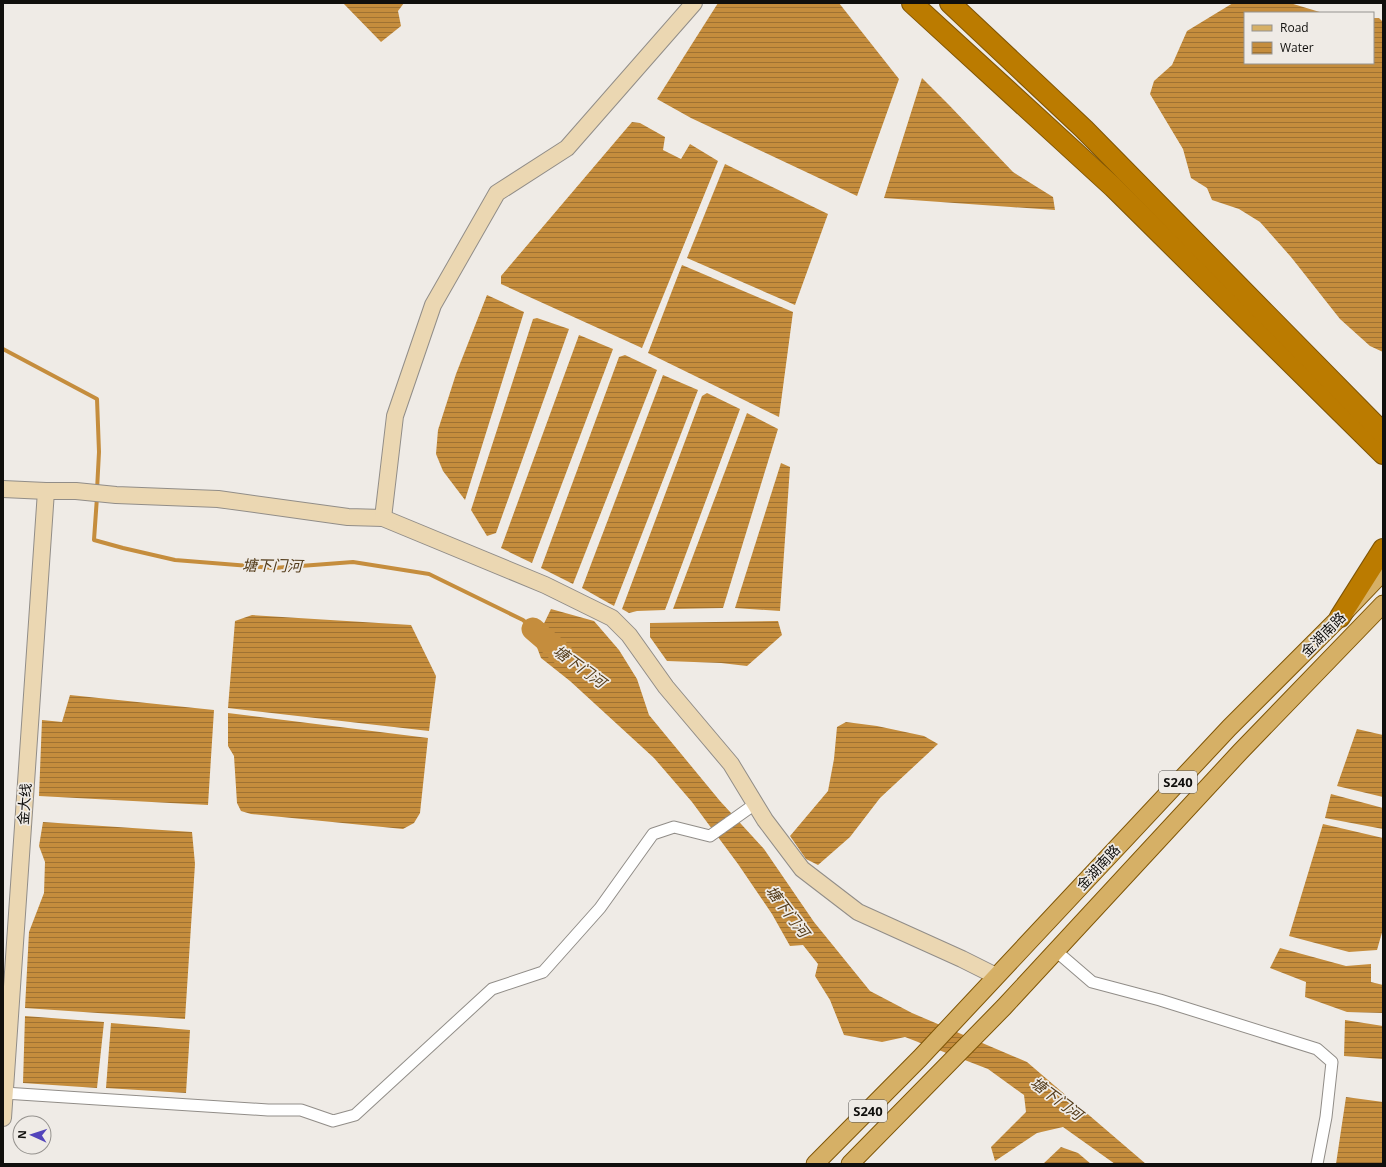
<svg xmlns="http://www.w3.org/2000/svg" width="1386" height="1167" font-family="'Open Sans','Noto Sans SC',sans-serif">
<defs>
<pattern id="water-rules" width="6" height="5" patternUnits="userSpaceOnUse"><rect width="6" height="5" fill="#c58d3d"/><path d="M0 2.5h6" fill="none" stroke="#9f7232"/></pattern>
</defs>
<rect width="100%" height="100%" fill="#efebe6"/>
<g fill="url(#water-rules)">
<path d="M343 3H404L398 11 401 26 381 42Z"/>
<path d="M718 3H839L899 79 857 196 691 118 657 99Z"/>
<path d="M1233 3H1290L1323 13H1245V63H1373V18H1379L1383 22V352L1370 346 1340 319 1291 257 1260 222 1239 209 1212 200 1207 188 1191 178 1183 149 1150 94 1154 81 1172 65 1187 31Z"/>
<path d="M922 78 949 105 1013 172 1053 197 1055 210 884 198Z"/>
<path d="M632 122 640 123 665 137 663 150 681 159 690 144 718 161 642 348 501 284V276Z"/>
<path d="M725 164 828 214 795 305 687 258Z"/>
<path d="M682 265 793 312 779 417 648 353Z"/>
<path d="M487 295 524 312 465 500 443 471 436 454 438 430 456 374Z"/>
<path d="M537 318 569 329 496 533 487 536 471 510 533 319Z"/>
<path d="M579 335 613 349 532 563 501 548Z"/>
<path d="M625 355 657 370 573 584 541 568 619 357Z"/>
<path d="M663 375 698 390 614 606 582 588Z"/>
<path d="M707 393 740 409 665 610 637 611 629 613 622 609 702 396Z"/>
<path d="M747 413 778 429 723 608 673 609Z"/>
<path d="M781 463 790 467 780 611 735 608Z"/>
<path d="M551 609 594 621 619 650 637 679 649 715 720 801 764 849 814 922 870 991 912 1013 1027 1062 1146 1164H1115L1063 1127 1037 1133 995 1161 991 1147 1026 1112 1024 1095 988 1069 905 1037 882 1042 844 1035 830 1000 815 976 818 964 803 945 790 946 772 914 738 864 692 802 654 758 570 681 541 658 535 642Z"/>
<path d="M252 615 411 625 436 676 429 731 228 708 235 621Z"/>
<path d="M778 621 782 635 747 666 721 663 667 661 650 637V623Z"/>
<path d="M70 695 214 710 208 805 39 796 42 720 62 722Z"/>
<path d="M228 713 428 738 420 813 414 823 403 829 251 814 241 811 237 803 234 756 228 746Z"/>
<path d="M846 722 877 726 924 736 938 744 880 798 850 837 818 865 806 859 790 836 828 791 834 759 837 727Z"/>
<path d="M1357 729 1383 735V797L1337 786Z"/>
<path d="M1331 794 1383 808V829L1325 818Z"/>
<path d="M43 822 192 832 195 864 185 1019 25 1008 29 932 44 893 45 862 39 846Z"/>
<path d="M1323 824 1383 838V929L1377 950 1349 952 1289 936Z"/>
<path d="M1280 948 1346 966 1371 964V982L1383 985V1013L1347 1012 1305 997 1306 982 1270 968Z"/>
<path d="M25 1016 104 1022 97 1088 23 1083Z"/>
<path d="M1345 1020 1383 1026V1059L1344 1056Z"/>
<path d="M111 1023 190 1030 186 1093 106 1088Z"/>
<path d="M1346 1097 1383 1102V1164H1336Z"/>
<path d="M1061 1147 1078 1153 1091 1164H1043Z"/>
</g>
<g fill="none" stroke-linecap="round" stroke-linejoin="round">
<g stroke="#c58d3d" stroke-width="4">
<path d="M3 349 97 399 99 452 97 490"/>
<path d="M97 497 94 540 123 548 175 560 274 568 353 562 429 574 523 620 533 629"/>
</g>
<path stroke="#c58d3d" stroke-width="23" d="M533 629 562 654"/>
<g stroke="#918d88" stroke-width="13">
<g id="street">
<path d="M1056 951 1092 982 1160 1000 1317 1049 1332 1062 1326 1117 1317 1164"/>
<path d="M4 1093 268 1110H301L333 1121 355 1115 492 989 543 972 600 908 653 834 674 827 710 836 755 804"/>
</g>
</g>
<g stroke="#918d88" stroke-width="18">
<g id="secondary">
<path d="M3 489 46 491H76L116 495 218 499 348 517 383 518 545 585 612 618 629 635 666 687 731 764 765 820 802 869 858 912 962 959 996 976"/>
<path d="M383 518 395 416 433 305 497 193 567 148 694 3"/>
<path d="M3 1118 46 491"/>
</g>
</g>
<g stroke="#7f5505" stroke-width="19">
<g id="primary">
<path d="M815 1164 920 1058 1229 728 1340 617 1383 572"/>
<path d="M850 1164 1004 1007 1240 752 1383 604"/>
</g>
</g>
<g stroke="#7f5505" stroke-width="22">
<g id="highway">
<path d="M912 3 1113 187 1383 454"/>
<path d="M950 3 1084 129 1383 433"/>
<path d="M1340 617 1383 549"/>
</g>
</g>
<use href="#street" stroke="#fff" stroke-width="11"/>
<use href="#secondary" stroke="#ebd7b2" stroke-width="16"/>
<use href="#primary" stroke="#d6b066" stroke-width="17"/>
<use href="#highway" stroke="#bb7b00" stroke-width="20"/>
</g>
<g text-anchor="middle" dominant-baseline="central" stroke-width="3.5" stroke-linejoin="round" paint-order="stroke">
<g fill="#efebe6" stroke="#53514e" stroke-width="1">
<rect x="1159" y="771" width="38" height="22" rx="3"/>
<rect x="849" y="1100" width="38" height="22" rx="3"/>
</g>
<g font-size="13" font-weight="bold" fill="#100f0d">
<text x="1178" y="782">S240</text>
<text x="868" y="1111">S240</text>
</g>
<g font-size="14" fill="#100f0d" stroke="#efebe6">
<text transform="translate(1323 634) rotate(-45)">金湖南路</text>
<text transform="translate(24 804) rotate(-86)">金大线</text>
<text transform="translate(1098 867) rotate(-47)">金湖南路</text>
</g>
<g font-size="15" font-style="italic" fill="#533b19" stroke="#efebe6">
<text transform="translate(272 565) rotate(1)">塘下门河</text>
<text transform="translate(580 666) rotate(36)">塘下门河</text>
<text transform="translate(788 911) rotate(53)">塘下门河</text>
<text transform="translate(1057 1098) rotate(37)">塘下门河</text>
</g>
</g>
<rect width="1386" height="1167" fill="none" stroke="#100f0d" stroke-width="8"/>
<rect x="1244" y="12" width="130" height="52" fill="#efebe6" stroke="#96938f"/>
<rect x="1252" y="25" width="20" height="6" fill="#d6b066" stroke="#96938f"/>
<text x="1280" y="32" font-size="12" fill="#100f0d">Road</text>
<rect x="1252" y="42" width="20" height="12" fill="url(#water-rules)" stroke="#96938f"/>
<text x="1280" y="52" font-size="12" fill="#100f0d">Water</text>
<g transform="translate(32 1135) rotate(273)"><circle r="19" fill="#efebe6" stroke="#96938f"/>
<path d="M0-3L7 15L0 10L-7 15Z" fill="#5344bb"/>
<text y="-6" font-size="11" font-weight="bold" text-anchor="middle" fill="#100f0d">N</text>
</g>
</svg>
